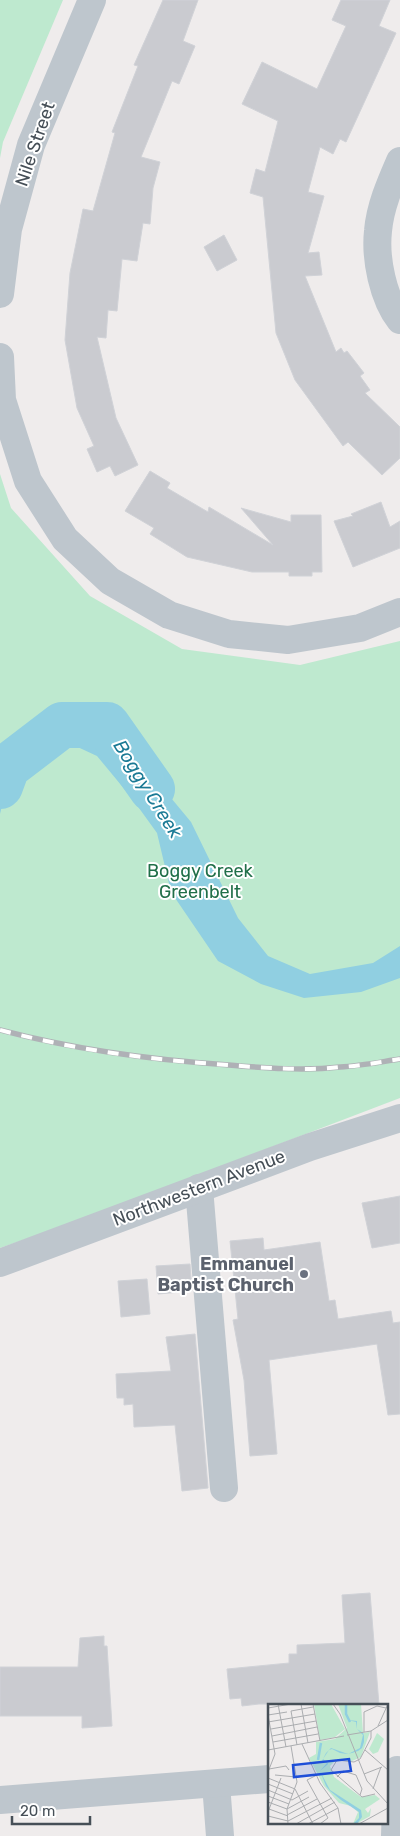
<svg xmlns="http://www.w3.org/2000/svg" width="400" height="1836" font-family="Rubik,sans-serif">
<rect width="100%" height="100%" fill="#efecec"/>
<g fill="#bee9cf">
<path d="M0 0H63L3 142 0 158Z"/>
<path d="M0 474 11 508 90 596 182 649 300 665 400 641V1098L83 1219 0 1248Z"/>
</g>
<path fill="#90cfe1" d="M69 712 95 717 142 763 191 822 238 918 268 956 310 974 373 963 400 946V978L361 992 304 998 261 984 218 961 171 892 157 833 131 797 97 756 56 737C17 762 12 769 0 814V758L23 733Z"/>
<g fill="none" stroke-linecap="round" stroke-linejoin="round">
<path stroke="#90cfe1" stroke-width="46" d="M0 786 7 767 62 725H107L152 789"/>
</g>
<g fill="#cacbd0" stroke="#d0d2d7">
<path d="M163 0H198L183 41 195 46 179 84 172 81 141 157 160 162 153 188 150 224 143 223 137 261 122 259 117 311 108 310 106 338 97 337 116 418 138 465 115 476 110 466 97 472 87 449 94 446 77 408 65 340 70 273 83 209 93 211 115 133 112 132 138 66 134 65Z"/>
<path d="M341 0H390L379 26 396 33 346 142 340 139 333 154 320 147 308 192 324 196 308 253 319 252 322 275 305 276 336 352 341 348 344 353 347 351 364 373 360 376 370 390 365 393 400 427V458L382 475 348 442 343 446 295 380 276 333 263 197 250 193 256 169 265 172 278 121 242 104 262 62 317 89 346 26 332 20Z"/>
<path d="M224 235 237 260 217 271 204 247Z"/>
<path d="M150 471 170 483 167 488 208 512 209 507 273 545 241 508 291 522V515H321L322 572H312V576H289V572H252L187 557 150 534 154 528 125 511Z"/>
<path d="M381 502 390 527 400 521V548L353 567 334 521 353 516 351 514Z"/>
<path d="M400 1196V1243L372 1248 362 1203Z"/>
<path d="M263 1238 264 1250 320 1242 329 1301 335 1300 338 1319 391 1311 393 1323 400 1322V1414L388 1415 377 1344 269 1360 277 1454 250 1456 244 1380 233 1320 238 1319 230 1241Z"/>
<path d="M190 1264 192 1291 158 1294 156 1266Z"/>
<path d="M147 1279 150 1314 121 1317 118 1281Z"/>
<path d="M195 1334 208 1488 182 1491 175 1425 134 1427 133 1404 124 1405V1398H117L116 1374 171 1371 166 1337Z"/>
<path d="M370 1593 379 1705 259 1704 242 1706 241 1698 230 1699 227 1669 289 1663V1654H297V1645L345 1643 342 1595Z"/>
<path d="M104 1636V1646H107L112 1726 82 1728V1716H0V1667H78L80 1638Z"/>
</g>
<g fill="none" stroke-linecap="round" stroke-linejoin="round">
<g stroke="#bec6cd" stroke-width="28">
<path d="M400 161C390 184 380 207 378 231 375 259 383 298 400 320"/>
<path d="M0 294 8 229 31 145 92 0"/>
<path d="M0 357 2 400 28 481 65 539 110 581 169 615 229 634 288 640 360 628 400 612"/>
<path d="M199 1188 224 1488"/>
<path d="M0 1263 310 1147 400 1118"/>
<path d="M216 1784 220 1836"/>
<path d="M0 1800 269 1779"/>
<path d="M395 1836 397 1770"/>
</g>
<g stroke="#afb1b6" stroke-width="5.5">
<path id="rail" d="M0 1030C76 1050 151 1060 229 1065 265 1068 304 1071 340 1067 360 1066 380 1062 400 1059"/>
</g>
<use href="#rail" stroke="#fff" stroke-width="4" stroke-dasharray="11" stroke-linecap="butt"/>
</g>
<circle fill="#6b7280" stroke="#fff" stroke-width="2" cx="304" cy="1274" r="5"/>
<g text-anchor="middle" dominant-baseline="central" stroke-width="4" stroke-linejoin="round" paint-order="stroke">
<g font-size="18" fill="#464f57" stroke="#fff">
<text transform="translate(35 144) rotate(-71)">Nile Street</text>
<text transform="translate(199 1188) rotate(-21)">Northwestern Avenue</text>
</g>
<g font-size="18" fill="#206f49" stroke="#fff">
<text x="200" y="871">Boggy Creek<tspan x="200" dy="21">Greenbelt</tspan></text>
</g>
<g font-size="18" font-weight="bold" fill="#5b616d" stroke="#fff" text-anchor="end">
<text x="294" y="1264">Emmanuel<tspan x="294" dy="21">Baptist Church</tspan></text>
</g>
<g font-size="19" font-style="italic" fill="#1b7a95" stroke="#fff">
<text transform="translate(148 789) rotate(58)">Boggy Creek</text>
</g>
</g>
<g transform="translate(268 1704)">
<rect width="120" height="120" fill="#efecec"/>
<path d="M46 0H63L77 25 67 33 52 36ZM70 0H93L95 29 102 28 93 53 84 57 69 55 62 62 66 73 93 93 107 91 112 95 97 105 100 109 103 104 102 112 88 120H85L90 108 83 102 71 99 56 82 41 54 48 50V38L67 35 79 24ZM109 29 116 35 110 48 105 50 101 45Z" fill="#bee9cf"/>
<path d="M80 16 89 17V25L95 29 96 32V38L94 44 90 47 84 49 79 50 72 49 64 45 61 46 55 55 59 58 60 60 52 67 62 86 93 106 94 113 89 120H85L91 114V108L73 96 62 87 58 82 52 67 59 59 43 57H54L58 49 63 44 80 50 92 44 95 31 89 25 88 18Z" fill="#90cfe1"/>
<path fill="none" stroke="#90cfe1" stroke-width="2.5" d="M78 0V10L82 18M50 56 53 39"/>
<path fill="none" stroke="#abadb0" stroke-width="1" d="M10 0 18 43M33 0 40 39M45 0 52 37M65 0 72 10 99 77 120 100M0 4 23 0M0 18 47 10M110 22 120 0M3 25 48 17M103 27V34L92 55 86 58 69 56 63 66 94 93 107 90M96 28V8L109 2 118 4M79 31 103 27 120 16M4 32 49 23M5 38 50 30M34 40 52 79 70 104 73 120M29 41 23 7 45 3M0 46 76 32M97 46 120 66M1 65 18 62 21 66M0 68 7 50 0 11 19 8M96 70 114 63M7 71 28 73M49 71 39 76 60 114 52 120M69 73 75 67 88 71 94 85 92 91M0 74 27 85 45 120M0 80 25 90M105 85 113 63M0 86 24 96 40 87M0 92 21 100M0 98 19 105 41 93M1 105 20 112M0 108 13 74M19 111 49 95M0 112 20 117 64 94M20 120 19 105 29 78 23 42M28 120 67 98M40 120 70 104M91 120 120 104"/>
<path fill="#1d4ed8" fill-opacity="0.15" stroke="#1d4ed8" stroke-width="2.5" d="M81 55 83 67 26 73 25 61Z"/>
<rect width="120" height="120" fill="none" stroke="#464f57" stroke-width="2.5"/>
</g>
<path d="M12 1816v8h78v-8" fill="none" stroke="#464f57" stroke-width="2.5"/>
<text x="20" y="1816" font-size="15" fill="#464f57" stroke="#ffffff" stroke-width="4" paint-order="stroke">20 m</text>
</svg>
